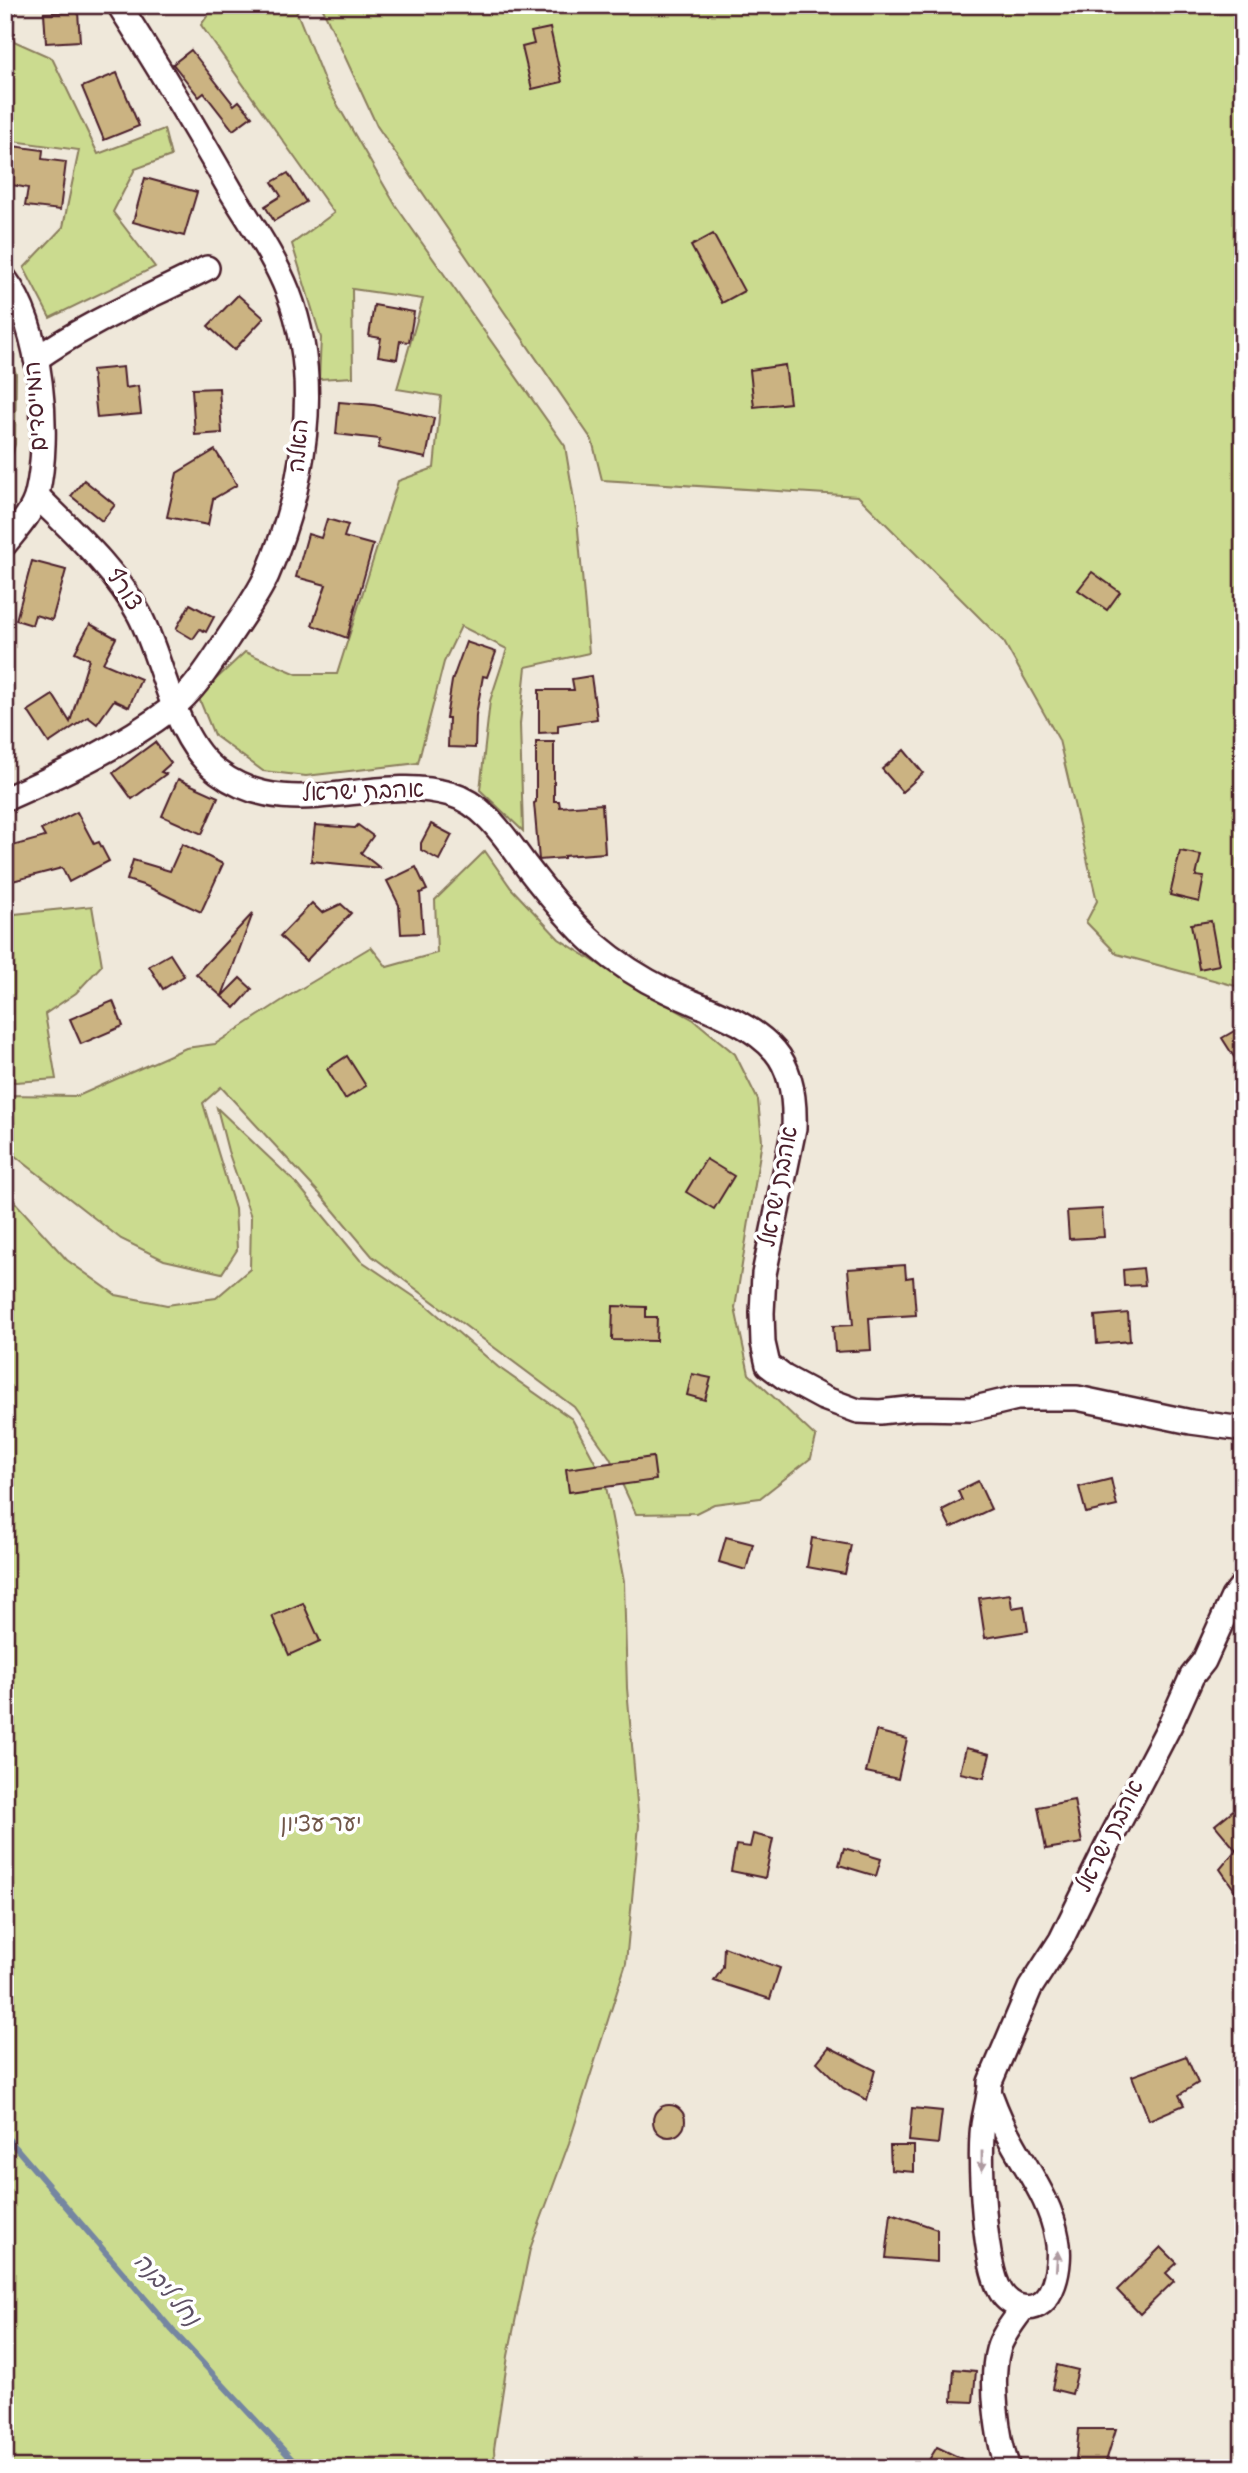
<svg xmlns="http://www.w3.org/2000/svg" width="1248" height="2473" font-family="Dekko,'Playpen Sans Hebrew',sans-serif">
<rect width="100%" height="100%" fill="#efe8da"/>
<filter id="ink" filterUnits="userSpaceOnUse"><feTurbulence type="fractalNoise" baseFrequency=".0143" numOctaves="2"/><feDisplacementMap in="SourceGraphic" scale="14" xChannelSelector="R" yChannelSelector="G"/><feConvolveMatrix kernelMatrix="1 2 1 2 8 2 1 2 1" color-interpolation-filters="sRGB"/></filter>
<g filter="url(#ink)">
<g fill="#cbdb8f" stroke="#8a7d5d" stroke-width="2">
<path d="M5 5H18L7 38 52 58 98 154 164 129 171 156 135 169 113 212 155 267 50 318 24 268 63 227 79 150 5 140Z"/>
<path d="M215 5H294L326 85 396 206 565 446 577 518 589 653 526 667 520 724 523 831 480 790 490 701 507 649 461 626 444 662 418 763 306 776 263 771 214 735 198 696 245 652 297 674H337L398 481 434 468 441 396 397 389 423 299 352 289 353 377 319 379 321 338 292 244 334 213 201 25Z"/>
<path d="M321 5H1243V988L1117 954 1086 922 1097 901 1059 740 1004 642 858 496 602 480 592 440 377 126Z"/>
<path d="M5 343 16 374 15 444 5 483Z"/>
<path d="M485 851 511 888 559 939 625 981 694 1020 735 1054 758 1100 762 1141 735 1308 749 1374 816 1437 811 1458 760 1498 714 1504 696 1513 636 1514 610 1458 574 1407 372 1256 319 1193 221 1087 203 1103 235 1209 237 1250 222 1273 164 1260 121 1239 5 1148V1095L78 1096 186 1048 215 1044 292 994 371 947 387 967 437 953 435 900Z"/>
<path d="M92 906 102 965 76 993 45 1014 56 1079 16 1082 5 1081V915Z"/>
<path d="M217 1108 298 1185 360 1260 425 1304 498 1367 572 1419 605 1481 624 1582 627 1688 639 1825 626 1963 569 2143 530 2249 508 2356 494 2449 495 2468H5V1191L67 1260 116 1295 167 1305 216 1298 250 1269 251 1217 228 1151Z"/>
</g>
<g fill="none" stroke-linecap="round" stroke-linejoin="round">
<path stroke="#7586a1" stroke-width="6" d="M5 2135 172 2330 300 2468"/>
</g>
<g fill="#cbb382" stroke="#4a1f2b" stroke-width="2">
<path d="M78 12 80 41 46 43 44 13Z"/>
<path d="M550 28 562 82 532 89 522 47 534 44 531 32Z"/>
<path d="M191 50 234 105 239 101 252 116 233 130 204 93 199 97 173 64Z"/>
<path d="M117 73 139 126 104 140 82 87Z"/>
<path d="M5 145 43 150 42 159 66 162 60 210 25 206 28 188 12 185 14 172 5 171Z"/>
<path d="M288 173 306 202 274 221 265 206 281 196 272 182Z"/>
<path d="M145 178 197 192 184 236 133 222Z"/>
<path d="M713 234 744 291 722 303 691 246Z"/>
<path d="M238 295 264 318 234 350 208 326Z"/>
<path d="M374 305 414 312 409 342 400 341 397 359 378 356 381 338 369 336Z"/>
<path d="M785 365 790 403 754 407 750 370Z"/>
<path d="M123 367 125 388 138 386 141 414 97 418 92 370Z"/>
<path d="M219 388 222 433 195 435 192 389Z"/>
<path d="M339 402 374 405 434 418 426 458 378 448 380 439 336 434Z"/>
<path d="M215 450 237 485 213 499 208 525 167 517 177 473Z"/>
<path d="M84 480 115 505 102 521 71 496Z"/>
<path d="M327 519 348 525 344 537 373 545 347 638 312 625 326 585 296 577 308 534 321 538Z"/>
<path d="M32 561 66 570 52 620 35 615 32 625 16 620Z"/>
<path d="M1092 572 1120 592 1107 610 1078 590Z"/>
<path d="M190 604 214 617 206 632 200 629 193 639 176 629Z"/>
<path d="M90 624 116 638 103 663 141 679 129 707 114 700 97 724 88 717 49 743 28 711 53 695 70 722 89 659 75 652Z"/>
<path d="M466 642 496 652 487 677 483 676 476 715 475 748 448 747 449 718H446L452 681Z"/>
<path d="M591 676 597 719 558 725V732L539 733V690H574L572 679Z"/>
<path d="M155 742 171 763 161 772 166 774 132 799 113 773Z"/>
<path d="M536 742H554V801H559L560 807 602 804 605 853 564 856V858L539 860 534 803 536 802Z"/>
<path d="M904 750 923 773 902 792 882 769Z"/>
<path d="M178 779 218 797 202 834 162 816Z"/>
<path d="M77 812 94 844 99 842 109 861 69 882 62 868 5 883V848L45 837 41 830Z"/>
<path d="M431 824 452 835 439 860 421 850V843Z"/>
<path d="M315 825 355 828 358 825 373 836 361 853 380 868 311 861Z"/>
<path d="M182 844 223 864 201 912 146 886 127 880 133 860 170 871Z"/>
<path d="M1180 851 1201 855 1196 876 1204 877 1199 902 1170 895Z"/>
<path d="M416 867 427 890 420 893 423 933 401 934 399 905 387 881Z"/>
<path d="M312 903 322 913 341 904 351 913 306 961 280 936Z"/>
<path d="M253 913 222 996 240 978 252 989 235 1008 196 974Z"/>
<path d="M1211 921 1219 965 1199 969 1191 924Z"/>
<path d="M170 954 184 976 163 989 149 966Z"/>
<path d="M113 1001 123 1026 81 1044 70 1019Z"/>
<path d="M1243 1026V1071L1222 1038Z"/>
<path d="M347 1056 366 1086 345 1099 327 1069Z"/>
<path d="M706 1159 734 1176 714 1209 686 1192Z"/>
<path d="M1102 1209 1104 1237 1069 1239 1067 1211Z"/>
<path d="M905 1265 906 1278 913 1277 916 1315 869 1318 871 1350 835 1352 833 1326 853 1325 848 1269Z"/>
<path d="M1143 1268 1145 1285 1124 1286 1123 1270Z"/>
<path d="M613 1306 646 1307V1317H657L656 1341 612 1340Z"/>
<path d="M1128 1313 1130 1341 1097 1344 1095 1316Z"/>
<path d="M692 1374 711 1378 705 1400 687 1395Z"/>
<path d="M653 1457 656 1480 569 1492 566 1469Z"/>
<path d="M1111 1479 1117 1506 1086 1513 1079 1487Z"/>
<path d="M978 1481 991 1509 951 1528 942 1510 962 1500 958 1491Z"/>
<path d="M726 1537 753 1544 746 1570 719 1562Z"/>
<path d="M812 1538 851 1545 845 1574 807 1567Z"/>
<path d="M1010 1594 1012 1608 1024 1606 1028 1631 985 1638 979 1598Z"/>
<path d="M303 1603 320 1641 289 1655 272 1616Z"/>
<path d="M876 1731 907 1739 898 1779 866 1772Z"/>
<path d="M966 1748 990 1754 984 1778 960 1773Z"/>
<path d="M1074 1800 1082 1843 1046 1849 1038 1807Z"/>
<path d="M1243 1802V1902L1220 1869 1236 1850 1215 1825Z"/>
<path d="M753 1834 773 1839 765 1878 731 1871 736 1845 750 1847Z"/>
<path d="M844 1848 881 1859 876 1876 839 1865Z"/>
<path d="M724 1947 780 1968 770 1999 714 1981 723 1967Z"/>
<path d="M829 2047 875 2070 867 2100 843 2088 817 2062Z"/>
<path d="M1186 2056 1198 2083 1179 2095 1184 2105 1149 2120 1132 2076Z"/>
<circle cx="669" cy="2121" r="16"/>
<path d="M912 2108 942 2111 938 2144 909 2141Z"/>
<path d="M890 2146H914V2172L891 2170Z"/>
<path d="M891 2213 937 2229V2262L886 2258Z"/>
<path d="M1161 2247 1177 2263 1166 2273 1174 2281 1140 2314 1117 2290Z"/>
<path d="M1057 2365 1078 2370 1072 2394 1052 2389Z"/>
<path d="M954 2369 976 2371 973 2402 952 2401Z"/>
<path d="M1079 2429H1116L1104 2468H1075Z"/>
<path d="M937 2447 981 2468H924Z"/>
</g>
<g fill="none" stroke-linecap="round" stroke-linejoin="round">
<g stroke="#4a1f2b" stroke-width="28">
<g id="minor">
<path d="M5 279C42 327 51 436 37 494 33 512 17 529 5 544"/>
<path d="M36 359C89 321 149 298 207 268"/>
<path d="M37 496C74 533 114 568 139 614 164 661 173 739 218 772 289 826 373 772 450 794 485 804 506 839 527 867 547 893 570 922 595 944 617 963 640 978 667 991 702 1008 748 1020 775 1051 792 1071 795 1102 794 1128L764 1274 762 1313 763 1343 768 1365 784 1377 823 1398 858 1411 880 1412 916 1408 971 1409 1017 1398H1077L1191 1422 1243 1429"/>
<path d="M5 799C62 774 122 746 172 708 195 690 212 662 228 638 241 618 257 597 267 575 304 489 323 382 288 292 274 256 251 224 231 191 195 128 158 66 119 5"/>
<path d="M990 2094C996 2110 1003 2127 1012 2142 1029 2173 1051 2202 1057 2238 1062 2261 1055 2314 1022 2307 1014 2306 1005 2299 1001 2292 984 2265 980 2167 982 2134 983 2116 990 2100 990 2082L1030 1988 1061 1940 1109 1842 1170 1725 1192 1676 1204 1661 1233 1597 1243 1584"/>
<path d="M1008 2468C997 2439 990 2379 998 2350 1002 2335 1015 2320 1023 2308"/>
</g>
</g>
<use href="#minor" stroke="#fff" stroke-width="23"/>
</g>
<defs><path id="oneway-solid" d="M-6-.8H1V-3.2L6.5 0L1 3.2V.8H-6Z" transform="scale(1.75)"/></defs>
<g fill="#ae9aa0">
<use href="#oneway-solid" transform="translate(982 2161) rotate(90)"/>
<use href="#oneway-solid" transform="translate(1057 2261) rotate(-86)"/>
</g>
</g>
<g text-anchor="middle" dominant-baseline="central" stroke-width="7" stroke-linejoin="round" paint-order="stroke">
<g font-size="23" fill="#4a1f2b" stroke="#fff">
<text transform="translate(38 406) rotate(-94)">המייסדים</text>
<text transform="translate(301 446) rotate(-85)">האלה</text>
<text transform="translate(122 591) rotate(56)">צורף</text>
<text transform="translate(363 794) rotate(-2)">אהבת ישראל</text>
<text transform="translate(781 1187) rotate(-79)">אהבת ישראל</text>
<text transform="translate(1112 1837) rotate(-63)">אהבת ישראל</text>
</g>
<g font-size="23" fill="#715749" stroke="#fff">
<text x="321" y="1826">יער עציון</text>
</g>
<g font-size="24" font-style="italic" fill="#5f5266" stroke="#fff">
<text transform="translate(165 2291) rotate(49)">נחל ליבנה</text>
</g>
</g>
<rect width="1248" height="2473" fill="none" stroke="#fff" stroke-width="28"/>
<rect x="14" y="14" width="1220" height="2445" fill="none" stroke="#4a1f2b" stroke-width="2.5" filter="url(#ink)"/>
</svg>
